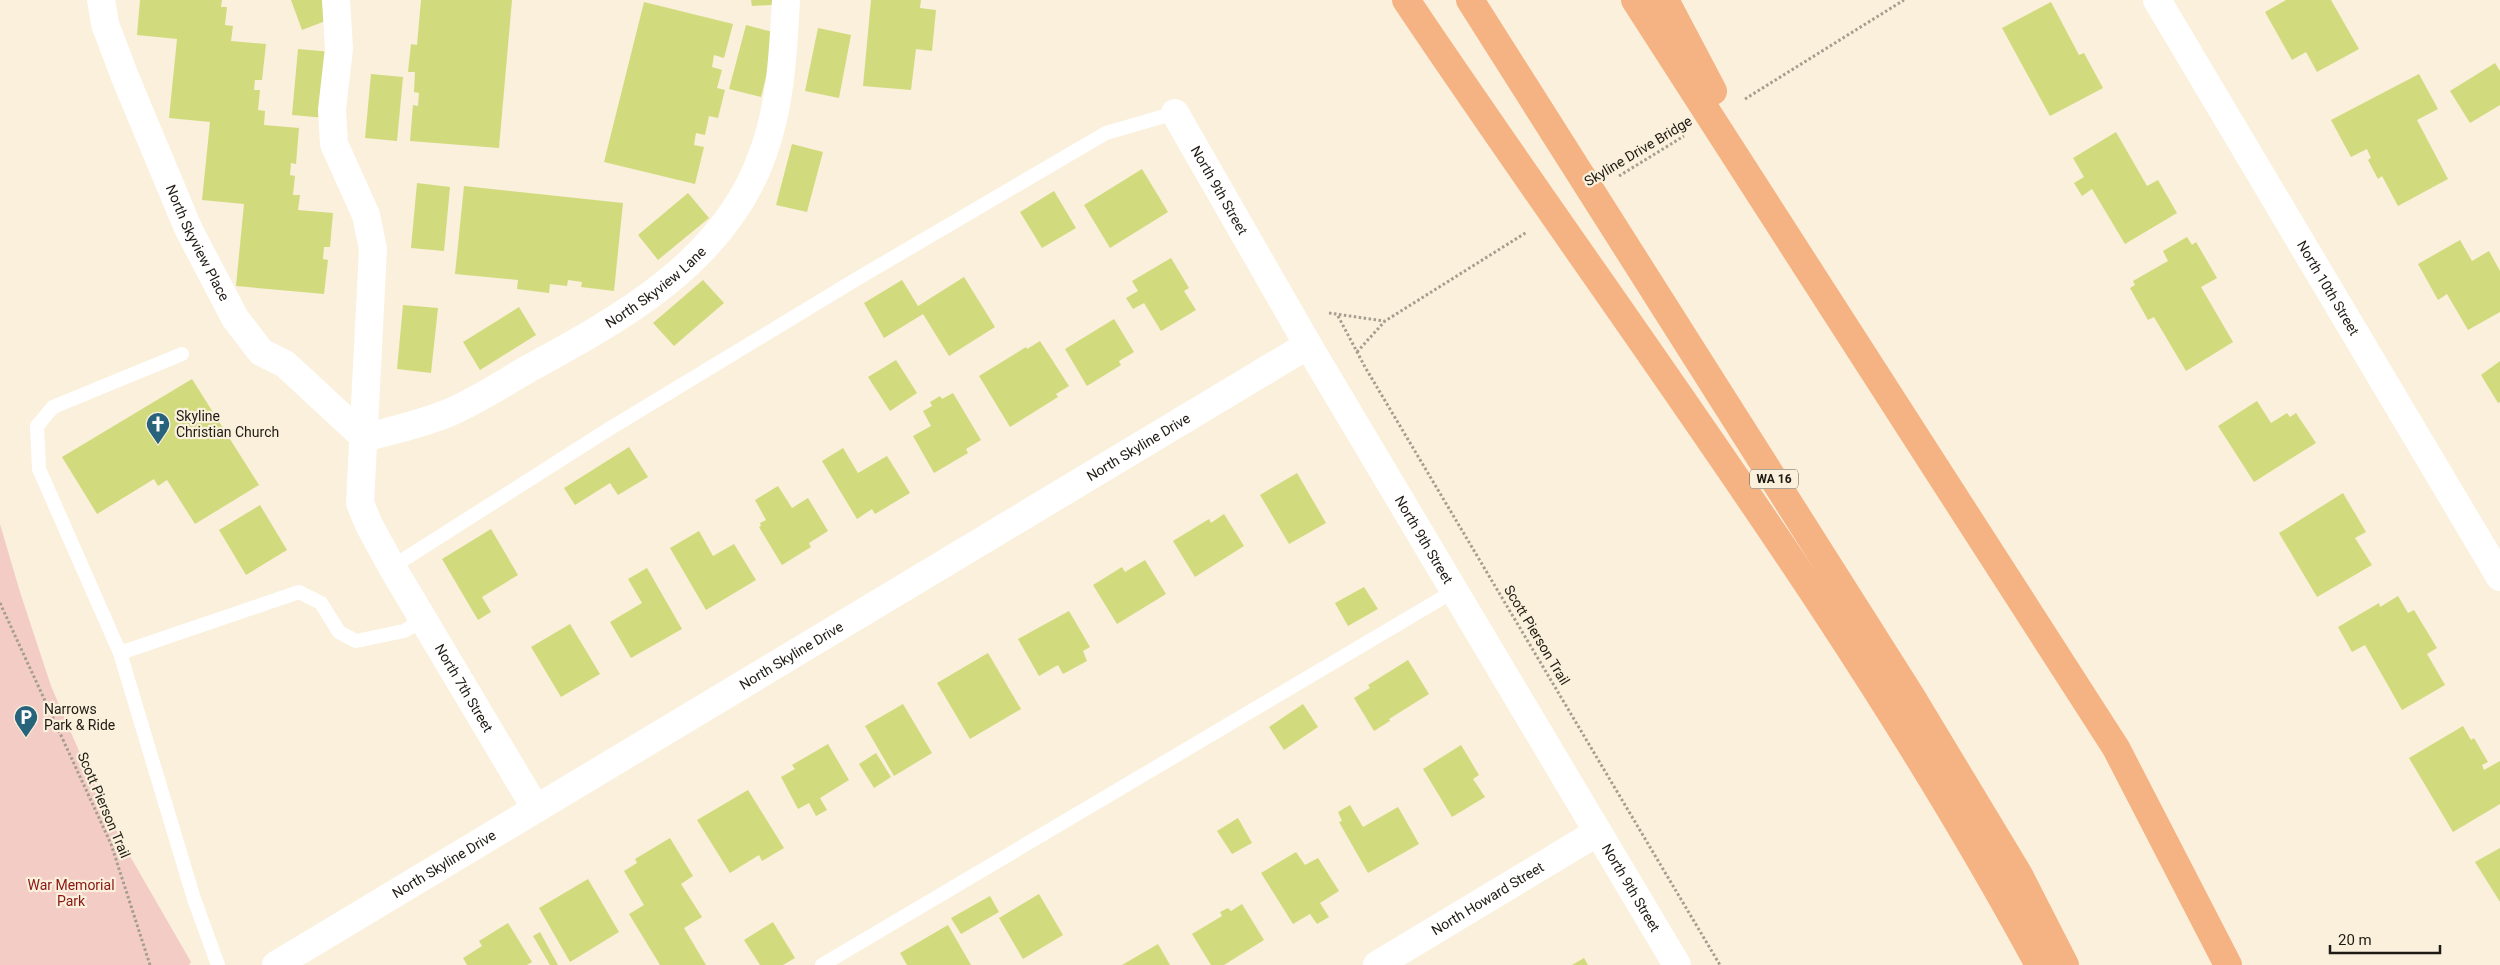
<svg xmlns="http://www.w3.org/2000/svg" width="2500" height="965" font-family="Roboto,sans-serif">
<rect width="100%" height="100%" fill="#faf0dc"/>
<path fill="#f3ccc6" d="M0 524 20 592 51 686 85 765 123 844 191 962 189 965H0Z"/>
<g fill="#d1db7d">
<path d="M140 0H222L221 7H227L225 25 233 26 231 41 266 44 262 80H255L254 90H260L258 110 265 111 264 125 299 128 296 164 291 163 290 175 295 176 293 195H300L298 210 333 213 330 247H324L323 259 328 260 324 294 236 286 244 204 202 200 210 122 169 118 177 39 137 35Z"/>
<path d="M291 0H326L333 18 302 30Z"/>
<path d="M421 0H512L499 148 410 141 413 105 418 106 419 93 414 92 415 72H408L411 44 417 45Z"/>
<path d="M751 0H785L786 4 752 6Z"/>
<path d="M871 0H921L920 8 936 10 932 51 916 49 911 90 863 86Z"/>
<path d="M2286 0H2331L2359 49 2317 72 2306 52 2292 60 2265 12Z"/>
<path d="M644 2 733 24 724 58 714 55 712 67 722 70 717 88 725 90 718 118 709 116 705 135 696 133 694 145 704 147 695 184 604 162Z"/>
<path d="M2051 2 2079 55 2084 53 2103 88 2050 116 2002 28Z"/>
<path d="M746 25 777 33 761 97 729 89Z"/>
<path d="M818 28 851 35 839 98 805 91Z"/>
<path d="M298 49 332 52 326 118 292 115Z"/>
<path d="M2495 63 2500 71V105L2470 123 2450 91Z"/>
<path d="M371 74 403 77 397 141 365 138Z"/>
<path d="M2419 74 2438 109 2417 120 2448 179 2398 206 2382 176 2378 179 2368 160 2371 158 2367 149 2351 157 2331 120Z"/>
<path d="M2116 132 2147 186 2158 180 2177 213 2125 244 2092 189 2082 196 2074 183 2084 177 2073 158Z"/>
<path d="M792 144 823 152 807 212 776 205Z"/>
<path d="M1142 169 1168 212 1110 248 1084 205Z"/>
<path d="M417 183 450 187 444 251 411 248Z"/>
<path d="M464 186 623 203 614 291 581 287 582 282 568 280 567 286 550 284 549 293 517 289 518 280 455 274Z"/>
<path d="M1054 191 1076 228 1042 248 1020 212Z"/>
<path d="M688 193 709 218 658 260 638 235Z"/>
<path d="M2187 237 2192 245 2196 242 2217 278 2201 287 2233 342 2186 371 2154 317 2148 320 2130 288 2135 285 2133 281 2168 261 2163 251Z"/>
<path d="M2460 240 2472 261 2489 251 2500 271V312L2468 330 2447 294 2438 300 2418 264Z"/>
<path d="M1171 258 1189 288 1184 291 1196 310 1161 331 1144 303 1133 309 1126 298 1138 291 1132 281Z"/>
<path d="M964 277 995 327 949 356 923 314 884 338 864 303 902 280 918 306Z"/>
<path d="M703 280 724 303 674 346 653 323Z"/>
<path d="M403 305 438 308 431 373 397 369Z"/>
<path d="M519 307 536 335 480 370 463 342Z"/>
<path d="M1114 319 1134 352 1119 361 1121 365 1087 386 1065 349Z"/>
<path d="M1040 341 1069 386 1056 394 1058 397 1010 427 979 376 1026 347 1027 349Z"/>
<path d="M896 360 917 393 890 411 868 377Z"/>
<path d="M2500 361V402L2498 403 2481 375Z"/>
<path d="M192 379 259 485 195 524 167 480 158 486 154 479 97 514 62 457Z"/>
<path d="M953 393 981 440 966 449 968 453 934 473 913 436 931 426 923 411 932 406 930 402 940 396 942 399Z"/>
<path d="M2257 401 2271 423 2287 413 2290 417 2296 413 2316 443 2254 482 2218 426Z"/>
<path d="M629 447 648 477 618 495 610 483 575 505 564 488Z"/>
<path d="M843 448 858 473 887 456 910 493 875 514 872 509 857 519 822 461Z"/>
<path d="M1297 473 1326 523 1289 544 1260 495Z"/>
<path d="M778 486 792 508 808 498 828 531 809 543 811 547 782 565 759 527 761 526 760 523 766 520 755 500Z"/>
<path d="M2343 493 2366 532 2355 538 2372 565 2317 597 2279 533Z"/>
<path d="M260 505 287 550 246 575 219 530Z"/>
<path d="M1224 514 1244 546 1195 577 1173 541 1209 519 1211 523Z"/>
<path d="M491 529 518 575 482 597 491 612 478 620 442 559Z"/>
<path d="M699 531 713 556 734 544 756 580 706 610 670 548Z"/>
<path d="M1145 560 1166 594 1117 624 1093 585 1122 567 1125 572Z"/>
<path d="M647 568 682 629 631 658 610 622 642 603 628 579Z"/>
<path d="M1364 587 1378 609 1348 626 1335 603Z"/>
<path d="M2398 596 2408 613 2414 610 2437 648 2427 654 2445 685 2402 710 2365 645 2352 652 2338 627 2379 603 2380 607Z"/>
<path d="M1069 611 1090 647 1083 651 1087 661 1063 674 1058 665 1039 676 1018 639Z"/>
<path d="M570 624 600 674 561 697 531 647Z"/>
<path d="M988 653 1021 709 970 739 937 683Z"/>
<path d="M1408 660 1429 694 1389 719 1390 721 1374 731 1354 698 1370 688 1368 685Z"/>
<path d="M903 704 932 753 894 776 865 726Z"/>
<path d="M1303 704 1318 727 1284 750 1269 727Z"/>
<path d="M2463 726 2471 740 2474 738 2488 762 2482 765 2484 770 2500 761V804L2453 832 2409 758Z"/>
<path d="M828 744 849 780 820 798 827 810 816 816 809 803 798 809 781 777 795 769 792 765Z"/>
<path d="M1461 745 1479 775 1473 779 1485 797 1452 817 1423 769Z"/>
<path d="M876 753 891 777 874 788 859 764Z"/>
<path d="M748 790 784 848 762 861 759 855 730 873 697 820Z"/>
<path d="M1350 805 1363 827 1398 807 1419 844 1368 873 1339 822 1342 821 1338 812Z"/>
<path d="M1238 818 1252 843 1232 854 1217 831Z"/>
<path d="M670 838 693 876 681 884 702 917 684 928 706 965H660L629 914 644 905 624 871 637 863 635 859Z"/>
<path d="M2500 848V902L2475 862Z"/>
<path d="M1296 852 1305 865 1318 858 1339 891 1320 903 1329 917 1317 924 1310 914 1293 924 1261 873Z"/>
<path d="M588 879 619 932 570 962 539 908Z"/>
<path d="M1039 894 1063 935 1023 959 999 918Z"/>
<path d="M990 896 999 912 961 934 951 918Z"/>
<path d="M1242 904 1264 940 1224 965H1211L1192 934 1222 916 1220 912 1228 908 1231 911Z"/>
<path d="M773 922 795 958 783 965H760L744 940Z"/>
<path d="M508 923 532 962 527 965H467L463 958 482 946 479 941Z"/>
<path d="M948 925 971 965H907L900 953Z"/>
<path d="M540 932 558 965H550L533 936Z"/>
<path d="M1158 944 1170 965H1122Z"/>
<path d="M1584 958 1588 965H1572Z"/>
</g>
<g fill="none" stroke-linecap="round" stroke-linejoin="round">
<g stroke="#a59e8f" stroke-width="3" stroke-dasharray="2.5 2.5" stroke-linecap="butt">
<path d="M1745 99 1904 0"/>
<path d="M1619 176 1684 136"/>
<path d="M1329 313 1384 321"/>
<path d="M1338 316 1365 367 1720 965"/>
<path d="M1357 352 1385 321 1527 232"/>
<path d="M0 603 111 844 150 965"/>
</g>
<g stroke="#fff" stroke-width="14">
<path d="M182 354 53 407 37 426 39 469 120 653 299 592 321 603 339 632 356 641 404 631 424 619"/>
<path d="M392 567 609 429 860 277 1106 133 1175 113"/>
<path d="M120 653 194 899 218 965"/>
<path d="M822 965 1454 591"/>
</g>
<g stroke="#fff" stroke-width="28">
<path id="s1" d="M101 0 105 24 125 77 188 228 235 318 261 352 285 364 365 438"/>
<path id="s2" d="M336 0 339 48 332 110 334 144 366 215 373 249 360 503 369 525 392 567 536 809"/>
<path id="s3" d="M2157 0 2500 577"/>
<path id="s4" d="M1175 113 1308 345 1677 965"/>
<path id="s5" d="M365 438C392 430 422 424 448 413 475 402 502 384 528 369 620 319 724 262 762 156 781 106 783 53 786 0"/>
<path id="s6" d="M276 965 1308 345"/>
<path id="s7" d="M1377 965 1598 832"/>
</g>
<g stroke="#f5b383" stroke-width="28">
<path d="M1406 0C1620 319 1856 626 2039 965"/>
<path d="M1470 0 1911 696 2019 875 2065 965"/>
<path d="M1635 0 2116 748 2228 965"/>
<path d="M1665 0 1713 91"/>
</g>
</g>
<defs>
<g id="church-pin" transform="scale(1.25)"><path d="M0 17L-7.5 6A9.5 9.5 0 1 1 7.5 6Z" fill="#28637c" stroke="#faf0dc"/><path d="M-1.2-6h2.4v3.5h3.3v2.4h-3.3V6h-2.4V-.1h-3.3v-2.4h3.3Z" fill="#fff"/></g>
<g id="parking-pin" transform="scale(1.25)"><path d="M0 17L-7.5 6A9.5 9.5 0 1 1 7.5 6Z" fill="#28637c" stroke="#faf0dc"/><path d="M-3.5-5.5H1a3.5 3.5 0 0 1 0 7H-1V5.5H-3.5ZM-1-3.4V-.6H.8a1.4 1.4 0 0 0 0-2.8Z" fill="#fff"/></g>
</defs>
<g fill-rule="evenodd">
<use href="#church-pin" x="158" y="424"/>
<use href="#parking-pin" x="26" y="717"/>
</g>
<g text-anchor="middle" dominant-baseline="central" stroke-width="4.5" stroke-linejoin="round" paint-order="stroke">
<rect fill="#faf0dc" stroke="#615b50" stroke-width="1" x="1750" y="469.5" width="48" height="19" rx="4"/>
<g font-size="12" font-weight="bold" fill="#1f1b14">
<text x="1774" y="479">WA 16</text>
</g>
<g font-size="14" fill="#1f1b14" stroke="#faf0dc">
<text transform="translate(1638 151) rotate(-31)">Skyline Drive Bridge</text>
<text stroke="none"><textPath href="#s4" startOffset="89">North 9th Street</textPath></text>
<text stroke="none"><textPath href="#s1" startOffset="262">North Skyview Place</textPath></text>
<text stroke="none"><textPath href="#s5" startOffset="330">North Skyview Lane</textPath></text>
<text stroke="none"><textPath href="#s3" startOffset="335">North 10th Street</textPath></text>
<text stroke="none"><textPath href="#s6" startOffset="1006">North Skyline Drive</textPath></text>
<text stroke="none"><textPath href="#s4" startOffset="494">North 9th Street</textPath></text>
<text transform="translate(1537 635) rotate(59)">Scott Pierson Trail</text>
<text stroke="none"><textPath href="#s6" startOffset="601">North Skyline Drive</textPath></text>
<text stroke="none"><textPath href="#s2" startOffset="724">North 7th Street</textPath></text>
<text transform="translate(104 805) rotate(67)">Scott Pierson Trail</text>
<text stroke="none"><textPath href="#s6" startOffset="196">North Skyline Drive</textPath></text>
<text stroke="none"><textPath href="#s4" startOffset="899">North 9th Street</textPath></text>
<text stroke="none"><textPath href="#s7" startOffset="129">North Howard Street</textPath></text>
</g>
<g font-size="14" fill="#1f1b14" stroke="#faf0dc" text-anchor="start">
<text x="176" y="416">Skyline<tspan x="176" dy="16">Christian Church</tspan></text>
<text x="44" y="709">Narrows<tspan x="44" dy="16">Park &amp; Ride</tspan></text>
</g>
<g font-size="14" fill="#891614" stroke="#faf0dc">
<text x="71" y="885">War Memorial<tspan x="71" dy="16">Park</tspan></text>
</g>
</g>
<path d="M2330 945v8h110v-8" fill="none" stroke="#1f1b14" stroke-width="2.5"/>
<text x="2338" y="945" font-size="15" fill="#1f1b14" stroke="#faf0dc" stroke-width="4" paint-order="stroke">20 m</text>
</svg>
